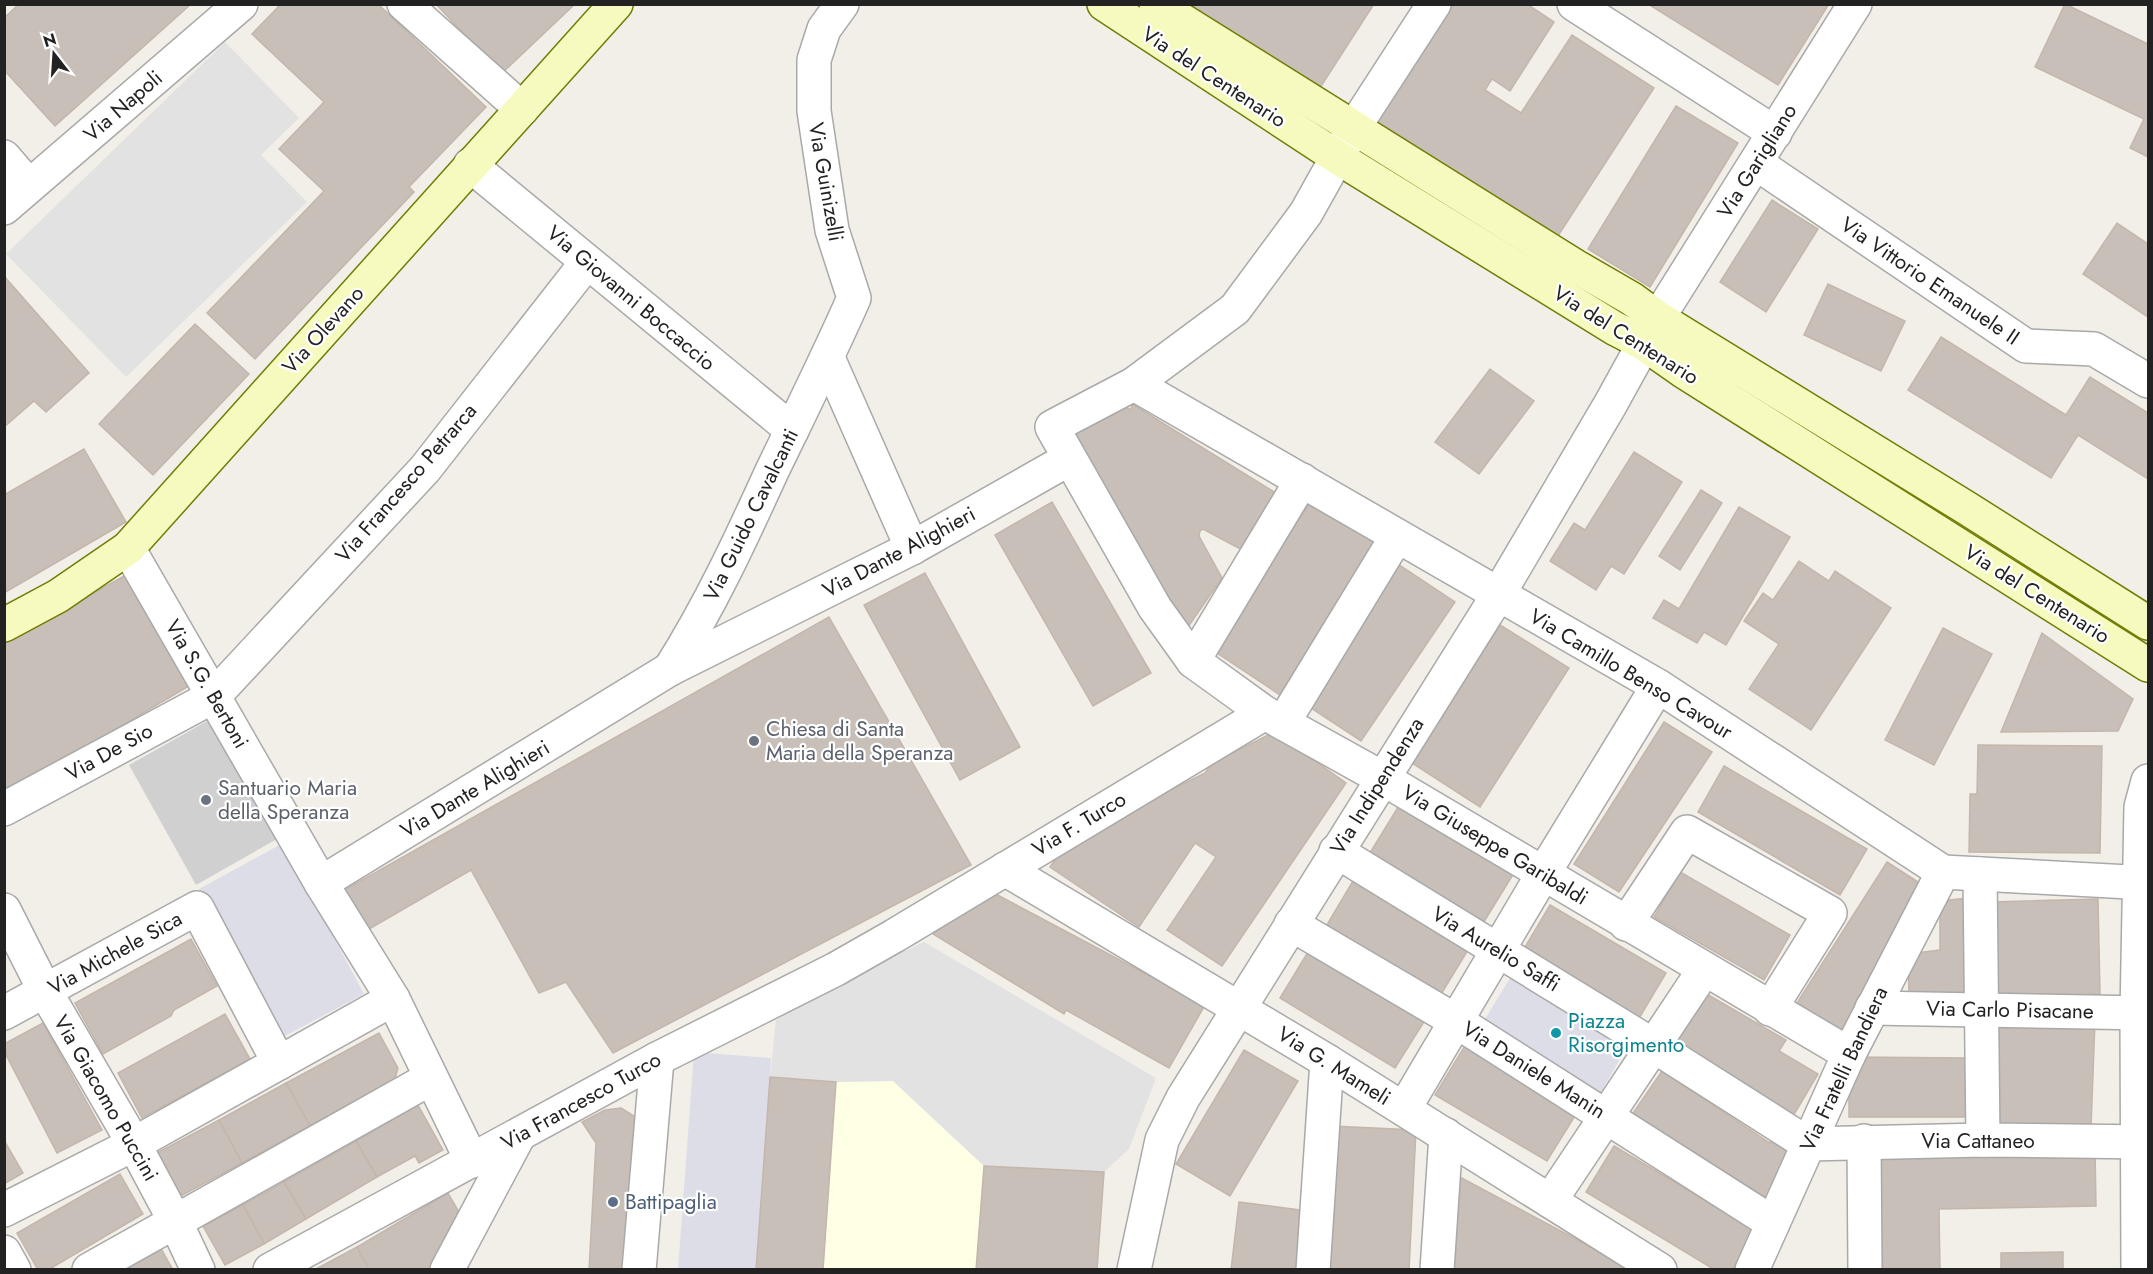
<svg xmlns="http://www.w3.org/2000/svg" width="2153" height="1274" font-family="Jost,sans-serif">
<rect width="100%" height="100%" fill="#f2efe9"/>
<path fill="#ffffe5" d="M770 1077 836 1082 893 1081 984 1166 1104 1172 1097 1269 756 1270Z"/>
<path fill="#d0d0d0" d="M216 716 284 835 196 885 129 765Z"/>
<g fill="#e2e2e2">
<path d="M225 42 299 118 261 155 307 202 126 377 6 254Z"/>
<path d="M924 942 1156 1078 1129 1149 1104 1172 984 1166 893 1081 836 1082 770 1077 776 1020 849 977Z"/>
</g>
<g fill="#dddde8">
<path d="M283 843 364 994 279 1039 199 889Z"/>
<path d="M1515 970 1629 1043 1597 1099 1482 1024Z"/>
<path d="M694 1052 771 1058 756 1269 678 1270Z"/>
</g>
<g fill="#c7bfb8" stroke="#c4b6ab" stroke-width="1.5">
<path d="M19 4H191L55 126 4 70V18Z"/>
<path d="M281 4H378L486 107 409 187 414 192 255 359 207 313 324 191 279 149 324 102 252 34Z"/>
<path d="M436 4H575L501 74Z"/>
<path d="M1182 4H1374L1318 91Z"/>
<path d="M1454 4H1527L1554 22 1510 91 1492 79 1485 90 1521 113 1572 35 1654 88 1556 239 1375 122Z"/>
<path d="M1648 4H1829L1778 85Z"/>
<path d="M2065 4 2148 44V157L2130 148 2144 119 2035 67Z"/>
<path d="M1676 106 1738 143 1650 287 1588 249Z"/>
<path d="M1772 200 1818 229 1766 312 1720 282Z"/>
<path d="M2117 223 2148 244V317L2083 274Z"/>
<path d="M4 276 89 373 46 412 34 401 4 427Z"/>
<path d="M1828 284 1905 321 1881 371 1804 335Z"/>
<path d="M195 324 249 374 153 475 99 424Z"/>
<path d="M1941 337 2066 415 2090 377 2148 413V479L2078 435 2051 478 1908 390Z"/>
<path d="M1490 369 1534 401 1479 474 1435 442Z"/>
<path d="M1113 399 1131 410 1132 404 1276 493 1244 551 1203 529 1200 531 1199 536 1222 578 1183 634 1073 433Z"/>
<path d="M84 449 126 522 4 593V495Z"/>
<path d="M1634 452 1682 482 1624 574 1611 566 1596 590 1550 561 1574 523 1585 530Z"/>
<path d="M1701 490 1722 503 1680 570 1659 556Z"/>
<path d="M1314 497 1383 544 1280 695 1211 649Z"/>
<path d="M1052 502 1151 673 1093 706 995 535Z"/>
<path d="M1739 507 1790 537 1726 645 1704 632 1697 643 1653 618 1664 600 1679 609Z"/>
<path d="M1799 561 1829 581 1835 571 1891 608 1811 730 1749 689 1779 644 1744 621 1763 593 1773 600Z"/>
<path d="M1398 564 1455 602 1361 741 1305 704Z"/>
<path d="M925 573 1020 747 960 780 864 605Z"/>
<path d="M126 575 189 686 4 795V642Z"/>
<path d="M829 617 971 865 613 1053 566 982 539 993 471 870 364 932 339 893Z"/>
<path d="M1500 625 1569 668 1480 807 1412 763Z"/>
<path d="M1943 628 1992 654 1934 765 1885 740Z"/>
<path d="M2042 633 2133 699 2118 731 2001 732Z"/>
<path d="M1664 722 1712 752 1619 892 1574 864Z"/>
<path d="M1274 732 1346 783 1222 966 1167 930 1216 857 1195 843 1139 927 1050 867 1068 841 1205 773 1212 763Z"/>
<path d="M1978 745 2102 746 2100 853 1969 852 1970 794H1977Z"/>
<path d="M1724 766 1867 849 1840 895 1698 812Z"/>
<path d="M1400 804 1514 873 1482 925 1368 856Z"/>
<path d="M1887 862 1932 891 1842 1031 1797 1003Z"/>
<path d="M1680 872 1790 935 1764 980 1654 917Z"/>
<path d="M1356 876 1471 945 1440 996 1325 928Z"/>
<path d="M990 891 1205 1005 1169 1068 1066 1010 1064 1014 933 934Z"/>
<path d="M1967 898V995L1909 994 1908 954 1940 950V901Z"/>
<path d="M2098 899 2100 994 1994 997 1992 902Z"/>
<path d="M1550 905 1666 973 1638 1020 1522 952Z"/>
<path d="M191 939 217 986 174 1010 171 1016 103 1054 75 1003Z"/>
<path d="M1311 947 1427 1017 1395 1068 1280 998Z"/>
<path d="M1705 993 1786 1040 1779 1051 1818 1074 1792 1118 1672 1049Z"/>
<path d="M225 1014 250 1059 142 1118 118 1073Z"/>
<path d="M1995 1017 2095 1020 2091 1127 1991 1123Z"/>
<path d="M43 1023 102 1130 57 1153 4 1051V1044Z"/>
<path d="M379 1033 398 1068 395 1079 310 1126 286 1083Z"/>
<path d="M1466 1044 1578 1111 1547 1161 1435 1095Z"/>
<path d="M1244 1050 1298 1081 1230 1196 1176 1164Z"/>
<path d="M1849 1057 1970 1058 1969 1117H1849Z"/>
<path d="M1662 1071 1770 1143 1772 1138 1793 1152 1765 1206 1631 1116Z"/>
<path d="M770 1077 836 1082 823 1270H756Z"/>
<path d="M286 1083 310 1126 242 1163 219 1120Z"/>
<path d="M418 1105 443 1150 419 1163 415 1156 377 1177 356 1141Z"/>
<path d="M621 1108 640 1120 627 1270H589L596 1143 582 1122 605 1110Z"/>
<path d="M219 1120 242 1163 177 1198 153 1155Z"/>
<path d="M1331 1126 1416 1130 1409 1270H1325Z"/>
<path d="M4 1140 23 1173 4 1184Z"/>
<path d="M356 1141 377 1177 306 1219 284 1182Z"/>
<path d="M1614 1146 1755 1230 1732 1270H1715L1586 1192Z"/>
<path d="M2095 1148 2096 1206 1939 1209 1940 1270H1879L1877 1152Z"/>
<path d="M984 1166 1104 1172 1097 1270H976Z"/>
<path d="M120 1174 143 1214 48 1270H38L17 1233Z"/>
<path d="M1456 1175 1634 1270H1452Z"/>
<path d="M284 1182 306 1219 264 1244 243 1205Z"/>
<path d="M448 1193 463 1219 437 1270H369L357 1247Z"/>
<path d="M1239 1202 1315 1212 1308 1270H1231Z"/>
<path d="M243 1205 264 1244 225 1265 203 1226Z"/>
<path d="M159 1245 173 1270H115Z"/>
<path d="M357 1247 369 1270H316V1269Z"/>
<path d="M2063 1252V1270H2001V1253Z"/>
</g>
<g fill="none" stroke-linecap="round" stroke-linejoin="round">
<g stroke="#a9a9a9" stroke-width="36">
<g id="street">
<path d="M404 4 522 109"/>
<path d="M1434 4 1353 129 1306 213 1235 309 1134 384 1052 427 1155 608 1193 661 1265 713 1382 778 1849 1054"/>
<path d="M1574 4 1775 133"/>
<path d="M4 157 29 186"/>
<path d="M1756 163 2026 346 2094 349 2148 381"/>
<path d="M470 165 792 430"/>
<path d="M4 208 241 4"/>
<path d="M828 358 912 548"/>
<path d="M1134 384 1658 686 1943 872 2148 883"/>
<path d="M128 548 321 883 393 999 472 1161"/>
<path d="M1193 661 1302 480"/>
<path d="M670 669C710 606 741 539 772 471 800 413 828 357 854 298L832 230 814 111V60L824 29 842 4"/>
<path d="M1283 723 1397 536"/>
<path d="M4 809 214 696 425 469 587 262"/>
<path d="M1336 851 1654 1046 1808 1144"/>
<path d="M1005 869 1327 1061 1660 1270"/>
<path d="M1980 874 1983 1140"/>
<path d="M321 883 670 669 912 548 1069 459"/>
<path d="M4 910 45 991 134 1144 175 1221 198 1270"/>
<path d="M1291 924 1456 1021 1773 1223"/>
<path d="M1626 924 1687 832 1830 913 1770 1009"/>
<path d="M1872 1008 2148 1013"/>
<path d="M4 1013 197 908 279 1063"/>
<path d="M1404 1109 1543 874 1658 686"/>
<path d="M1864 1141 1865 1270"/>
<path d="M1808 1144 1983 1140 2148 1142"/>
<path d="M1550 1201 1704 970"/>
<path d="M4 1210 134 1144 393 999"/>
<path d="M4 1252 14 1270"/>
<path d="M89 1270 431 1078"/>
<path d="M270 1270 657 1059 836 969 894 936 1265 713"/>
<path d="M447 1270 519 1135"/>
<path d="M639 1270 657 1059"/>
<path d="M1134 1270 1162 1140 1183 1098 1498 595 1610 405 1658 318 1855 4"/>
<path d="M1313 1270 1327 1061"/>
<path d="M1437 1270 1446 1135"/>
<path d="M1752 1270 1849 1054 1943 872"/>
<path d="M2138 1270 2137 1013 2141 807 2148 781"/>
</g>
</g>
<g stroke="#707d05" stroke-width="36">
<g id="secondary">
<path d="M1104 4 1337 157 1614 328 1643 343 1683 371 2148 665"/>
<path d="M1156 4 1575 266 1632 299 1658 318 1965 507 2148 623"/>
<path d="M4 625 58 596 128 548 616 4"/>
</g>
</g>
<use href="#street" stroke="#fff" stroke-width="33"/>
<use href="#secondary" stroke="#f7fabf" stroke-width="33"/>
</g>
<g fill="#6b7280" stroke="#fff" stroke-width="2">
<circle cx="754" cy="741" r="6"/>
<circle cx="206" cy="800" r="6"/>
</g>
<circle fill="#0f9aa8" stroke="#fff" stroke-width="2" cx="1556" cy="1033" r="6"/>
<circle fill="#5c6f8a" stroke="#fff" stroke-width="2" cx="613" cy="1202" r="6"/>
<g text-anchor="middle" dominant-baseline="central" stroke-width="4.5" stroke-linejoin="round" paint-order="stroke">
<g font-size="21" fill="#222" stroke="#fff">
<text transform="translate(1214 77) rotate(33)">Via del Centenario</text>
<text transform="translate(123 106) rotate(-41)">Via Napoli</text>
<text transform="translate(1757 161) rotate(-58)">Via Garigliano</text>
<text transform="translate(826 182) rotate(80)">Via Guinizelli</text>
<text transform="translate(1930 281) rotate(34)">Via Vittorio Emanuele II</text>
<text transform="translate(631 298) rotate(40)">Via Giovanni Boccaccio</text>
<text transform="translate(323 330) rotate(-48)">Via Olevano</text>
<text transform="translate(1626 335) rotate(32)">Via del Centenario</text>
<text transform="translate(406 483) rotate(-49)">Via Francesco Petrarca</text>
<text transform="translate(751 515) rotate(-64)">Via Guido Cavalcanti</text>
<text transform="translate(899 552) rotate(-28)">Via Dante Alighieri</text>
<text transform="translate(2037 594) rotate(32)">Via del Centenario</text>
<text transform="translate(1631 674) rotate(31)">Via Camillo Benso Cavour</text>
<text transform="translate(207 684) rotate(60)">Via S.G. Bertoni</text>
<text transform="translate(109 752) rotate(-29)">Via De Sio</text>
<text transform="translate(1377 786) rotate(-58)">Via Indipendenza</text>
<text transform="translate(475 789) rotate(-31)">Via Dante Alighieri</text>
<text transform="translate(1079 824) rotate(-31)">Via F. Turco</text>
<text transform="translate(1495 845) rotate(31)">Via Giuseppe Garibaldi</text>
<text transform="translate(1496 949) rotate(31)">Via Aurelio Saffi</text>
<text transform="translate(115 953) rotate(-29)">Via Michele Sica</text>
<text transform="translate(2010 1010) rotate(1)">Via Carlo Pisacane</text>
<text transform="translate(1334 1066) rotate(32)">Via G. Mameli</text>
<text transform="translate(1844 1069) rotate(-65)">Via Fratelli Bandiera</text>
<text transform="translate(1534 1070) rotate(32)">Via Daniele Manin</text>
<text transform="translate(106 1098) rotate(60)">Via Giacomo Puccini</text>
<text transform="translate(581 1101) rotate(-29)">Via Francesco Turco</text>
<text x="1978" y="1141">Via Cattaneo</text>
</g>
<g font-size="21" fill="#5b616d" stroke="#fff" text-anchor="start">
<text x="766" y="729">Chiesa di Santa<tspan x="766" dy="24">Maria della Speranza</tspan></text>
<text x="218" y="788">Santuario Maria<tspan x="218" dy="24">della Speranza</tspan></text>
</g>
<g font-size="21" fill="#0d838f" stroke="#fff" text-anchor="start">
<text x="1568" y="1021">Piazza<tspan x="1568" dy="24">Risorgimento</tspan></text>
</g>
<g font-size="21" fill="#4e5e75" stroke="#fff" text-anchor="start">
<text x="625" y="1202">Battipaglia</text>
</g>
</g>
<rect width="2153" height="1274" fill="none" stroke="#222222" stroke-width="12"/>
<g transform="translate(54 54) rotate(343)" stroke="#ffffff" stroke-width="4.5" paint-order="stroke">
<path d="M0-4.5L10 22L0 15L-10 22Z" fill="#222222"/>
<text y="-9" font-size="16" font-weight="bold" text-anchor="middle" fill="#222222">N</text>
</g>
</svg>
